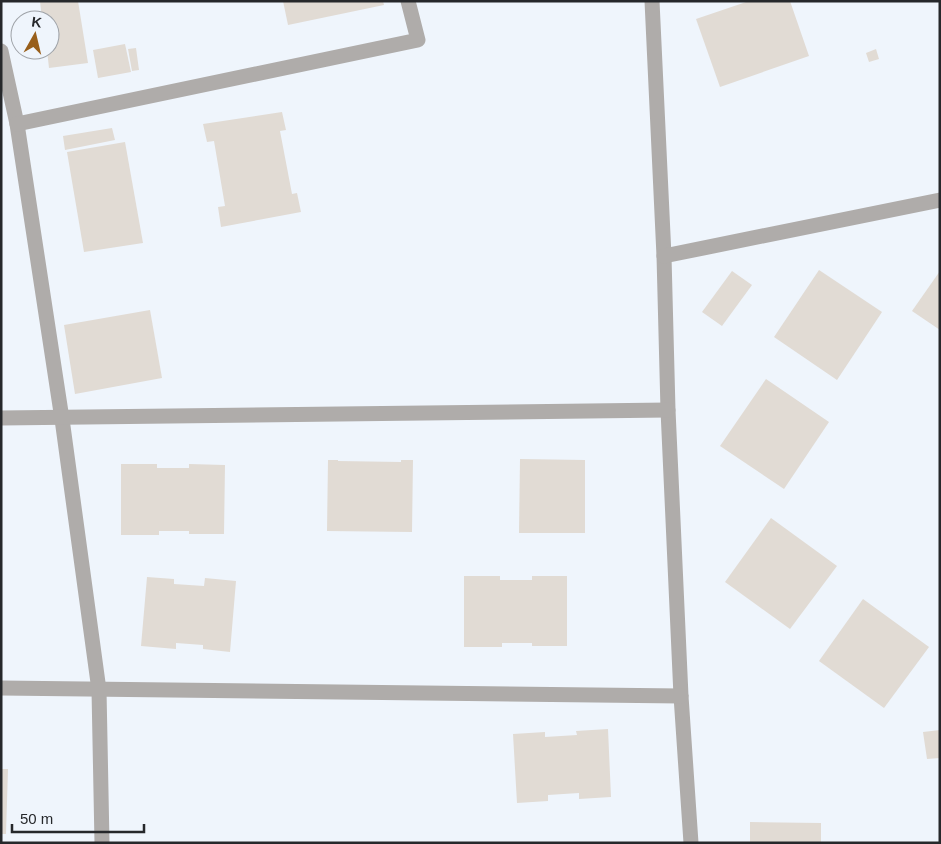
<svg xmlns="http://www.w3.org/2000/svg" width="941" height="844" font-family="Helvetica,sans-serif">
<rect width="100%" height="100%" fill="#eff5fc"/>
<g fill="#e1dbd4">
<path d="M40 1H78L88 63 49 68 47 50H50V20H42Z"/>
<path d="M283 1H383L384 5 288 25Z"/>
<path d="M749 1H790L809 56 720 87 696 19Z"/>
<path d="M125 44 131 72 98 78 93 50Z"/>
<path d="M136 48 139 70 132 71 128 49Z"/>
<path d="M876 49 879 59 869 62 866 53Z"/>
<path d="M282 112 286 130 280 131 292 194 297 193 301 212 221 227 218 207 225 206 214 141 207 142 203 124Z"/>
<path d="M112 128 115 140 65 150 63 136Z"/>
<path d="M125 142 143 243 84 252 67 152Z"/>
<path d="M819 270 882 312 837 380 774 337Z"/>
<path d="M732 271 752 285 722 326 702 312Z"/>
<path d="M940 271V330L912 311Z"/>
<path d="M150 310 162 378 75 394 64 325Z"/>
<path d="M766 379 829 422 784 489 720 446Z"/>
<path d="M520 459 585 460V533H519Z"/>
<path d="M328 460H338V461L401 462V460H413L412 532 327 531Z"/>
<path d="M121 464H157V468H189V464L225 465 224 534H189V531H159V535H121Z"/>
<path d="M771 518 837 566 790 629 725 582Z"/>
<path d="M464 576H500V580H532V576H567V646H532V643H502V647H464Z"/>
<path d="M147 577 174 579V584L204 586 205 578 236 581 230 652 203 649V645L176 643V649L141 646Z"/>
<path d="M863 599 929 647 884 708 819 661Z"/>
<path d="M608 729 611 797 579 799V793L548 795V801L517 803 513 734 545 732V737L577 735 576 731Z"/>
<path d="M940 730V758L927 759 923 732Z"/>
<path d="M1 769H8L6 834H1Z"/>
<path d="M750 822 821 823V843H750Z"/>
</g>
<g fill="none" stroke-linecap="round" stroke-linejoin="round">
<g stroke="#afacaa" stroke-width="15">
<path d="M652 1 664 256 668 410 681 696 691 843"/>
<path d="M1 51 17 124 62 419 99 690 102 843"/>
<path d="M17 124 418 40 408 1"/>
<path d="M664 256 940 200"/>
<path d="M1 418 668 410"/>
<path d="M1 688 681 696"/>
</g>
</g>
<rect width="941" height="844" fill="none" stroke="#26282b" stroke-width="5"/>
<g transform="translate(35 35) rotate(8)"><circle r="24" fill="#eff5fc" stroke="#9fa3a8"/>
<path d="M0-4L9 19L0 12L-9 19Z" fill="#985f1b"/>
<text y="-8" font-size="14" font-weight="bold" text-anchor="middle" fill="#26282b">K</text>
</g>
<path d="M12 824v8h132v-8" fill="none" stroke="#26282b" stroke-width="2.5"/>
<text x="20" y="824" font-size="15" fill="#26282b" stroke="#eff5fc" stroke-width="4" paint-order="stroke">50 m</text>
</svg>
